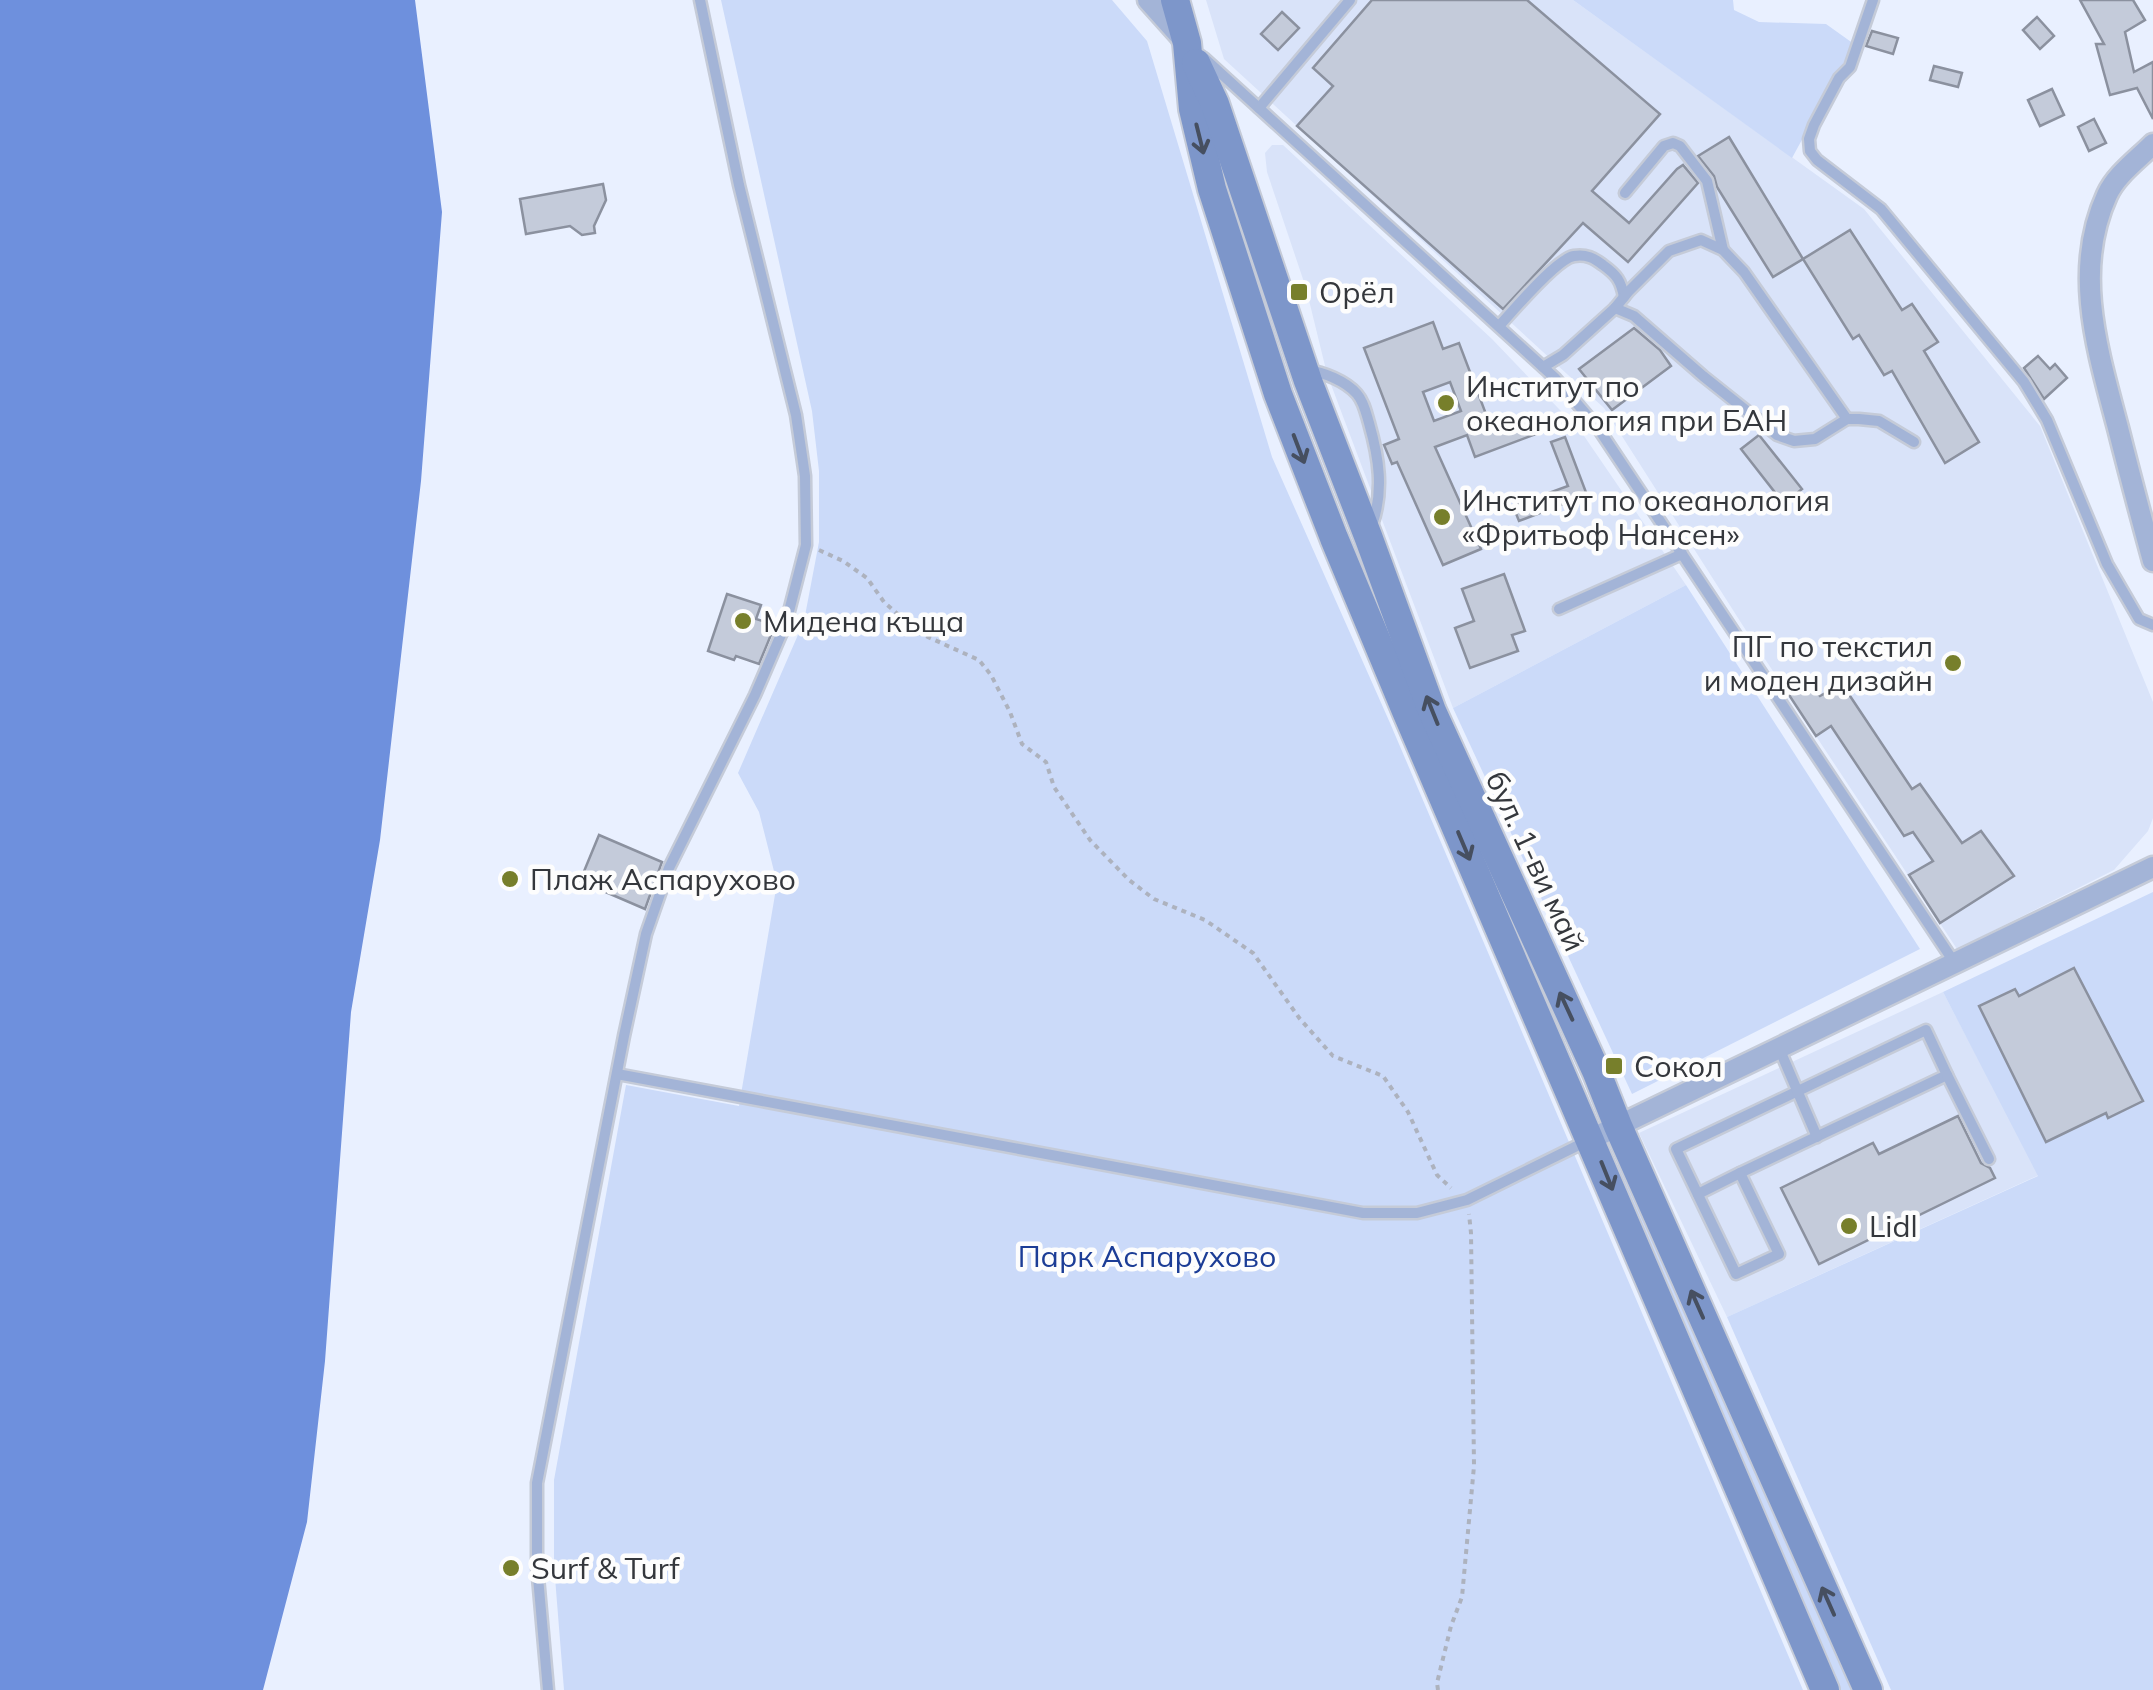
<svg xmlns="http://www.w3.org/2000/svg" width="2153" height="1690" font-family="Mulish,sans-serif">
<rect width="100%" height="100%" fill="#e9f0ff"/>
<g fill="#d9e3f9">
<path d="M1206 0H1573L1864 209 2040 426 2153 702V818L2148 831 2114 870 1957 949 1747 632 1604 408 1224 59Z"/>
<path d="M1272 145H1283L1492 339 1582 433 1686 585 1453 708 1327 374 1306 288 1267 172 1265 153Z"/>
<path d="M1943 992 2039 1175 1727 1317 1639 1133Z"/>
</g>
<g fill="#cbdaf9">
<path d="M721 0H1112L1147 41 1272 457 1390 723 1803 1690H564L554 1565V1480L626 1085 739 1106 777 883 759 812 738 773 804 621 819 542V471L812 411Z"/>
<path d="M1573 0H1733L1734 10 1759 22 1826 24 1854 44 1792 158Z"/>
<path d="M1686 585 1920 949 1632 1094 1453 708Z"/>
<path d="M2153 892V1690H1891L1727 1317 2038 1176 1943 992Z"/>
<path d="M1619 1164 1862 1690H1830L1612 1167Z"/>
</g>
<path fill="#6e90dd" d="M0 0H415L442 212 421 481 380 840 351 1012 325 1361 307 1522 263 1690H0Z"/>
<g fill="#c4cbda" stroke="#8b919f" stroke-width="2.5" fill-rule="evenodd">
<path d="M1372 0H1527L1660 114 1592 191 1629 223 1677 169 1683 165 1698 183 1628 262 1583 223 1503 309 1297 126 1333 86 1313 68Z"/>
<path d="M2080 0H2133L2145 20 2125 32 2134 72 2153 62V119L2137 88 2110 95 2096 44H2104Z"/>
<path d="M1282 12 1299 28 1278 50 1261 34Z"/>
<path d="M2037 17 2054 36 2040 49 2023 30Z"/>
<path d="M1872 31 1898 38 1893 54 1866 46Z"/>
<path d="M1934 66 1962 73 1958 87 1930 80Z"/>
<path d="M2052 89 2064 115 2040 126 2028 100Z"/>
<path d="M2094 119 2106 143 2089 151 2078 127Z"/>
<path d="M1729 137 1803 259 1773 277 1717 187 1714 176 1698 156Z"/>
<path d="M603 184 606 200 594 226 595 233 582 235 570 226 526 234 520 199Z"/>
<path d="M1850 230 1902 310 1912 304 1938 342 1924 351 1979 442 1945 463 1892 371 1884 375 1859 335 1853 339 1803 259Z"/>
<path d="M1433 322 1443 349 1459 343 1492 430 1537 413 1544 431 1475 457 1467 435 1435 447 1481 549 1443 565 1397 462 1392 464 1384 445 1399 439 1364 348ZM1450 382 1461 411 1434 421 1423 392Z"/>
<path d="M1634 328 1660 350 1671 366 1612 410 1579 369Z"/>
<path d="M2038 356 2050 369 2055 364 2067 378 2044 399 2024 368Z"/>
<path d="M1759 435 1802 489 1784 504 1741 449Z"/>
<path d="M1565 437 1587 495 1519 521 1513 506 1568 486 1551 442Z"/>
<path d="M1504 574 1525 631 1512 635 1518 651 1470 668 1455 628 1474 621 1462 589Z"/>
<path d="M727 594 761 605 756 619 775 625 759 664 736 656 734 660 708 651Z"/>
<path d="M1809 684 1820 696 1842 684 1912 789 1920 784 1962 843 1981 831 2014 876 1940 923 1909 875 1933 861 1913 832 1904 836 1831 726 1816 736 1789 695Z"/>
<path d="M599 835 662 862 645 909 580 881Z"/>
<path d="M2074 968 2143 1101 2108 1118 2106 1113 2046 1142 1979 1006 2015 989 2019 996Z"/>
<path d="M1958 1116 1981 1163 1990 1168 1995 1178 1819 1264 1781 1188 1873 1143 1879 1154Z"/>
</g>
<g fill="none" stroke-linecap="round" stroke-linejoin="round">
<g stroke="#c5cbd8" stroke-width="15">
<g id="lane">
<path d="M1873 0 1850 67 1839 78 1814 125 1809 139 1810 151 1817 160 1881 209 2024 382 2047 420 2107 564 2139 619 2153 625"/>
<path d="M1204 58 1555 378 1598 428 1954 962"/>
<path d="M1259 108 1350 0"/>
<path d="M1625 193 1664 146 1673 143 1680 146 1707 181 1723 250"/>
<path d="M1615 308 1634 316 1703 376 1777 435 1794 441 1815 439 1847 419H1859L1879 421 1914 442"/>
<path d="M1499 326C1513 311 1556 259 1574 256 1586 254 1594 258 1603 265 1617 275 1621 281 1624 297"/>
<path d="M1543 367 1563 355 1615 308 1628 292 1669 251 1701 240 1723 250 1744 272 1847 419"/>
<path d="M1307 370C1323 372 1346 381 1357 394 1364 402 1366 413 1369 423 1379 458 1384 491 1372 525"/>
<path d="M1559 609 1682 554"/>
<path d="M1926 1030 1947 1075 1740 1173 1779 1254 1736 1274 1676 1149Z"/>
<path d="M1779 1048 1817 1137"/>
<path d="M617 1074 1363 1213H1417L1467 1200 1587 1141"/>
<path d="M1947 1075 1989 1159"/>
<path d="M1698 1194 1740 1173"/>
<path d="M548 1690 537 1566V1483L624 1036 646 934 669 868 755 695 786 623 806 545 805 476 796 415 739 185 700 0"/>
</g>
</g>
<g stroke="#c5cbd8" stroke-width="25">
<g id="street">
<path d="M1148 0 1182 38"/>
<path d="M2153 144C2137 160 2116 175 2107 195 2072 271 2098 352 2118 428 2129 472 2141 517 2153 561"/>
<path d="M1591 1139 2153 867"/>
</g>
</g>
<g stroke="#c5cbd8" stroke-width="32">
<g id="secondary">
<path d="M1175 0 1187 43 1193 109 1212 189 1278 394 1334 538 1406 711 1825 1690"/>
<path d="M1196 63 1215 104 1308 381 1368 536 1432 711 1597 1073 1618 1126 1868 1690"/>
</g>
</g>
<g stroke="#adb2be" stroke-width="4" stroke-dasharray="5 5" stroke-linecap="butt">
<path d="M819 550 843 561 867 578 884 602 919 633 979 660 991 675 1010 712 1022 744 1046 762 1054 787 1090 840 1129 880 1154 899 1205 920 1253 953 1300 1019 1333 1056 1383 1076 1408 1112 1437 1175 1451 1188"/>
<path d="M1438 1690 1437 1683 1451 1626 1462 1597 1474 1466 1471 1233 1469 1214"/>
</g>
<use href="#lane" stroke="#a3b4d7" stroke-width="10"/>
<use href="#street" stroke="#a3b4d7" stroke-width="20"/>
<use href="#secondary" stroke="#7d96ca" stroke-width="28"/>
</g>
<defs><path id="oneway-shaft" d="M-6 0H5M1.5-3L5.5 0L1.5 3" fill="none" stroke-width="1.6" stroke-linecap="round" stroke-linejoin="round" transform="scale(2.5)"/></defs>
<g stroke="#464f60">
<use href="#oneway-shaft" transform="translate(1200 139) rotate(76)"/>
<use href="#oneway-shaft" transform="translate(1299 449) rotate(69)"/>
<use href="#oneway-shaft" transform="translate(1432 710) rotate(-112)"/>
<use href="#oneway-shaft" transform="translate(1464 846) rotate(67)"/>
<use href="#oneway-shaft" transform="translate(1566 1006) rotate(-115)"/>
<use href="#oneway-shaft" transform="translate(1607 1176) rotate(68)"/>
<use href="#oneway-shaft" transform="translate(1697 1304) rotate(-114)"/>
<use href="#oneway-shaft" transform="translate(1828 1601) rotate(-114)"/>
</g>
<g fill="#777f2b" stroke="#fdfdfd" stroke-width="4">
<rect x="1289" y="282" width="20" height="20" rx="5"/>
<circle cx="1446" cy="403" r="10"/>
<circle cx="1442" cy="517" r="10"/>
<circle cx="743" cy="621" r="10"/>
<circle cx="1953" cy="663" r="10"/>
<circle cx="510" cy="879" r="10"/>
<rect x="1604" y="1056" width="20" height="20" rx="5"/>
<circle cx="1849" cy="1226" r="10"/>
<circle cx="511" cy="1568" r="10"/>
</g>
<g text-anchor="middle" dominant-baseline="central" stroke-width="9" stroke-linejoin="round" paint-order="stroke">
<g font-size="30" fill="#34373c" stroke="#fdfdfd" text-anchor="start">
<text x="1319" y="292">Орёл</text>
<text x="1466" y="386">Институт по<tspan x="1466" dy="34">океанология при БАН</tspan></text>
<text x="1462" y="500">Институт по океанология<tspan x="1462" dy="34">«Фритьоф Нансен»</tspan></text>
<text x="763" y="621">Мидена къща</text>
<text x="1933" y="646" text-anchor="end">ПГ по текстил<tspan x="1933" dy="34">и моден дизайн</tspan></text>
<text x="530" y="879">Плаж Аспарухово</text>
<text x="1634" y="1066">Сокол</text>
<text x="1869" y="1226">Lidl</text>
<text x="531" y="1568">Surf &amp; Turf</text>
</g>
<g font-size="30" fill="#34373c" stroke="#fdfdfd">
<text transform="translate(1536 861) rotate(65)">бул. 1-ви май</text>
</g>
<g font-size="30" fill="#1c3d96" stroke="#fdfdfd">
<text x="1147" y="1256">Парк Аспарухово</text>
</g>
</g>
</svg>
